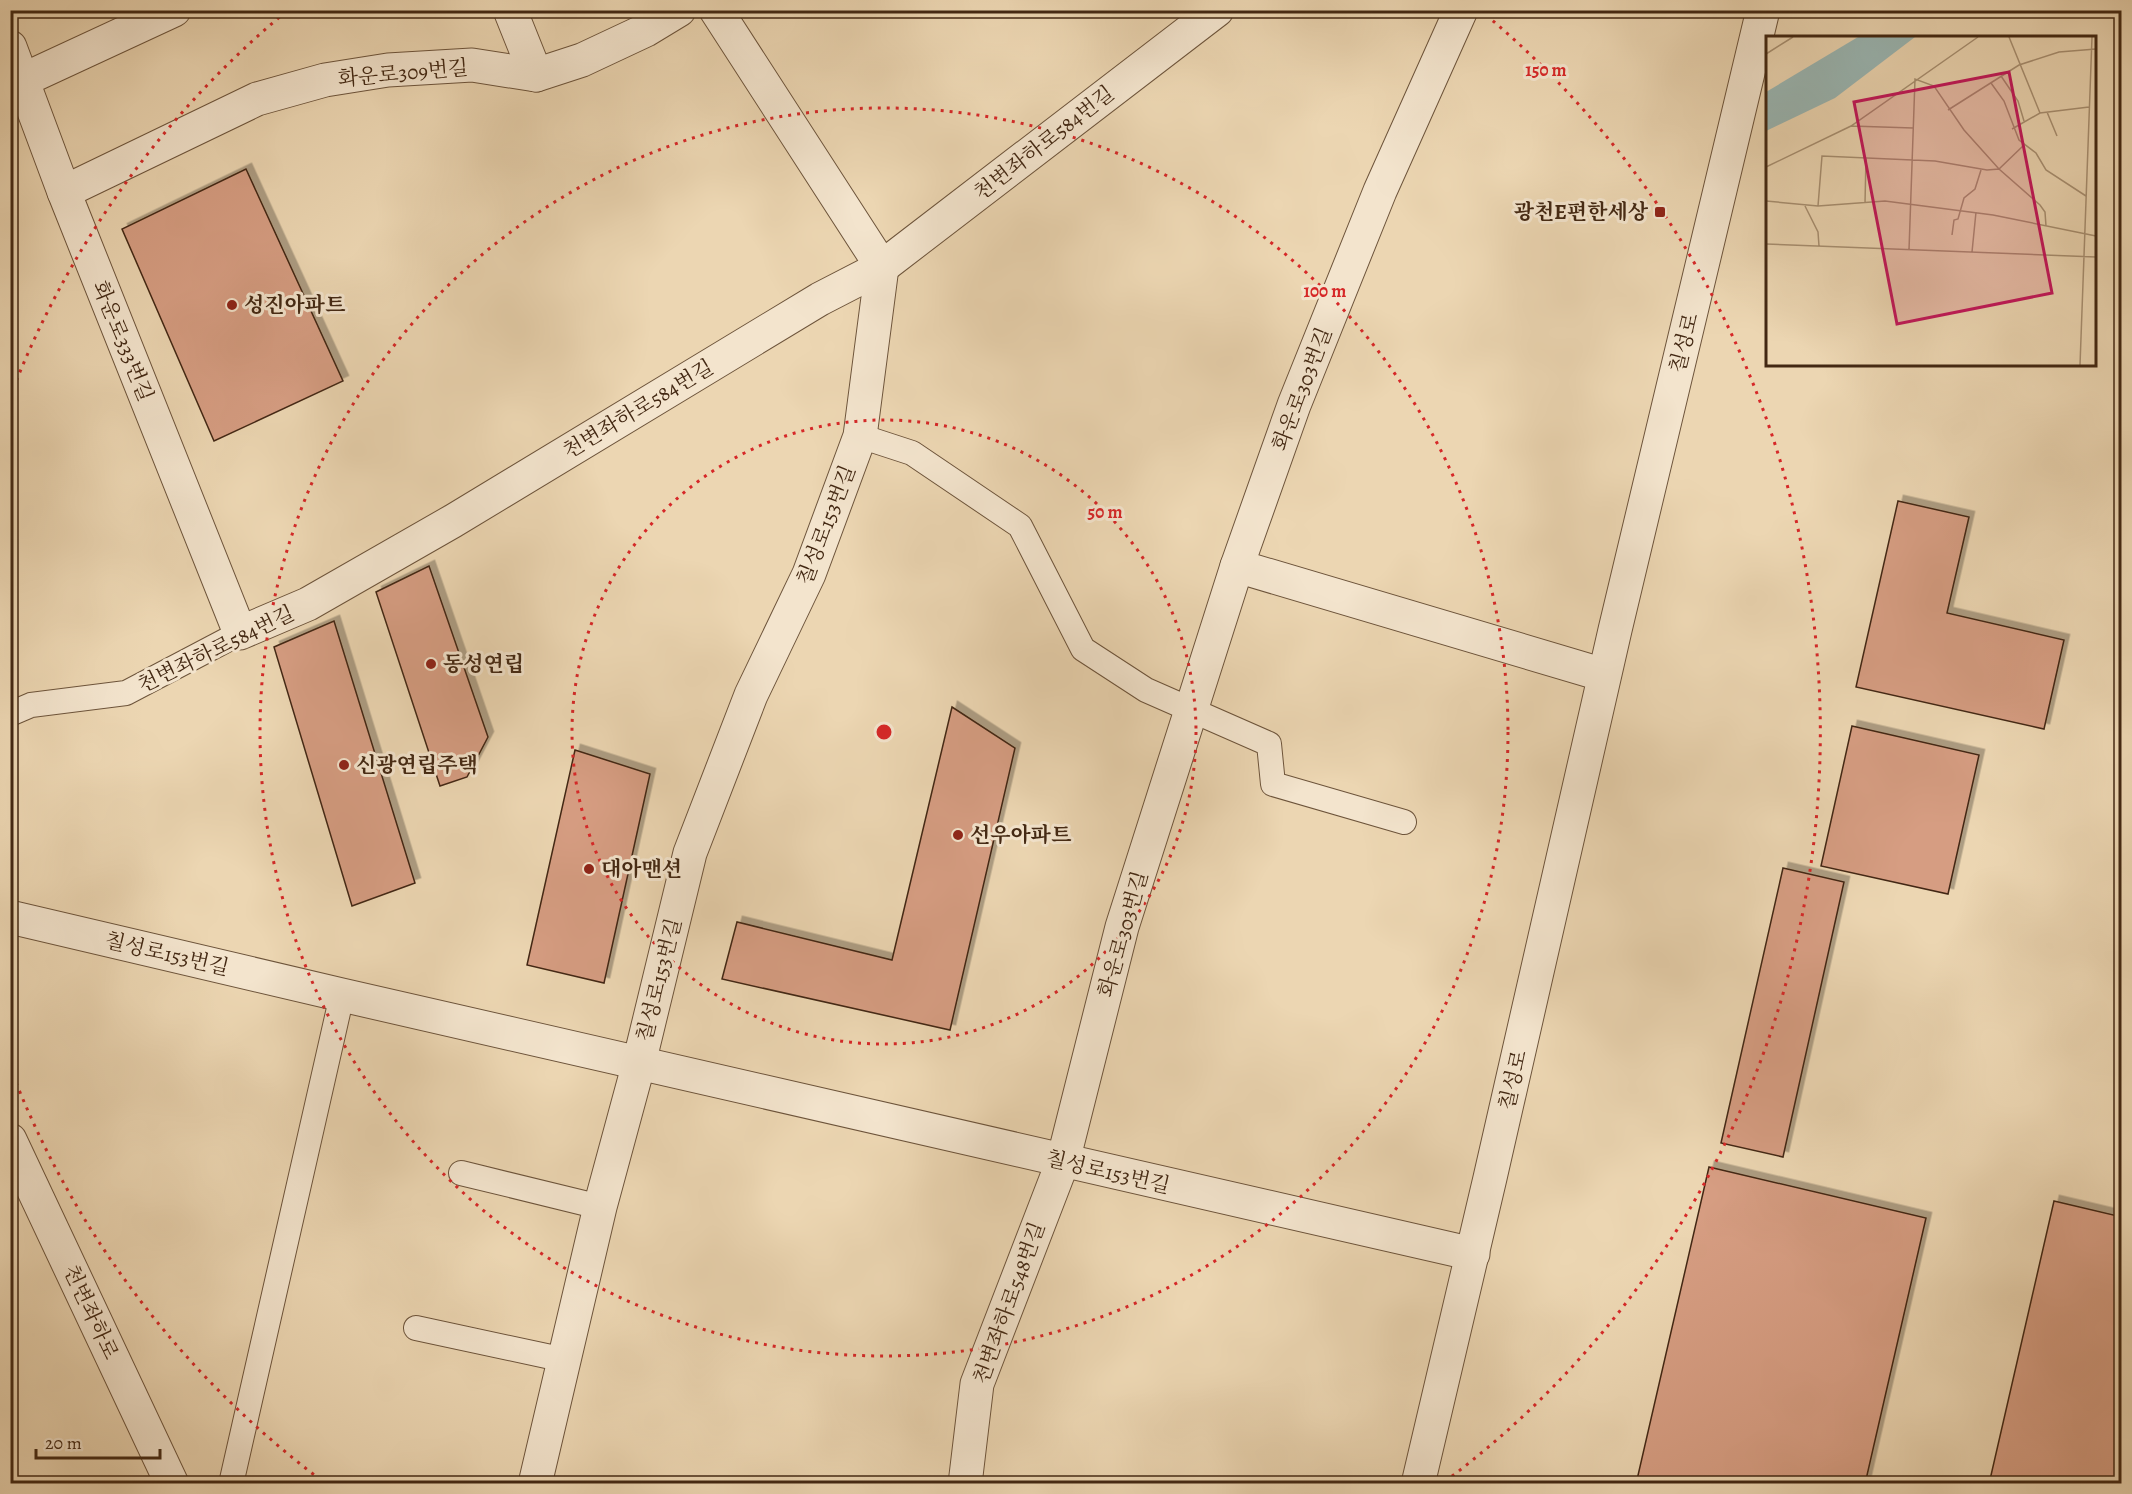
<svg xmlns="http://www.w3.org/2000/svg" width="2132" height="1494" font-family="Alegreya,'Noto Serif KR',serif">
<defs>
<filter id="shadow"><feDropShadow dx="5.5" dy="-5.5" stdDeviation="0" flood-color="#0004"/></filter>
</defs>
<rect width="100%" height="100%" fill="#ecd6b2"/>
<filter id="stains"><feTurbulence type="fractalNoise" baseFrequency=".00333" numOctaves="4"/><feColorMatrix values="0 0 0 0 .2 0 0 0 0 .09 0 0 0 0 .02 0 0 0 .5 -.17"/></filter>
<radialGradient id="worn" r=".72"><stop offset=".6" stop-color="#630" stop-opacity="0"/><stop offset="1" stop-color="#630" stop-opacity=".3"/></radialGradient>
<g fill="#d69d82" stroke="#432813" stroke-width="1.5" filter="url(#shadow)">
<path d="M246 169 343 381 214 441 122 229Z"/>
<path d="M1898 501 1969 517 1947 613 2064 640 2044 729 1856 687Z"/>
<path d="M429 566 488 737 467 777 440 786 376 592Z"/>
<path d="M334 621 415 883 352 906 274 647Z"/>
<path d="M952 707 1015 748 950 1030 722 979 737 922 892 960Z"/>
<path d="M1852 726 1979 755 1948 894 1821 866Z"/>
<path d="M575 750 650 774 604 983 527 965Z"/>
<path d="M1783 868 1844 882 1783 1157 1721 1143Z"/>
<path d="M1709 1167 1926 1218 1865 1484H1636Z"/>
<path d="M2054 1201 2122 1217V1484H1989Z"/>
</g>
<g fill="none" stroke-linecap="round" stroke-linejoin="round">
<g stroke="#6d543b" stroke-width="26">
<g id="service">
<path d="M860 436 912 453 1020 526 1083 649 1146 690 1269 744 1273 784 1404 822"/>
<path d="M10 714 31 705 126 693 240 633"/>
<path d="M461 1173 600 1207"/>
<path d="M416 1328 565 1360"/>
<path d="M231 1484 342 995"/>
</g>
</g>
<g stroke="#6d543b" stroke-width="35">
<g id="minor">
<path d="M510 10 536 75"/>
<path d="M10 47 64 192 240 633 308 604 453 521 820 299 882 267 1217 10"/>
<path d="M23 80 174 10"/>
<path d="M64 192 257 99 325 80 388 70 472 65 536 75 582 60 646 30 679 10"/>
<path d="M1237 566 1604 675"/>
<path d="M10 917 342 995 1473 1254"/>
<path d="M10 1140 172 1484"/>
<path d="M535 1484 600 1207 639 1063 690 853 751 695 809 574 860 436 882 267 716 10"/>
<path d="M965 1484 977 1384 1063 1161 1122 927 1237 566 1294 405 1380 191 1461 10"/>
</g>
</g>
<g stroke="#6d543b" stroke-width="35">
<path id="tertiary" d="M1418 1484 1490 1178 1615 630 1763 10"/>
</g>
<use href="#service" stroke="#f3e4cd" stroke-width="24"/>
<use href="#minor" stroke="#f3e4cd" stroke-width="33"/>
<use href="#tertiary" stroke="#f3e4cd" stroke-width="33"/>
</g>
<g fill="none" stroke="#d62828" stroke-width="3" stroke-dasharray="3 6">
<circle cx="884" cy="732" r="312"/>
<circle cx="884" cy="732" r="624"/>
<path d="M321 1480A936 936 0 0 1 13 1075M13 389A936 936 0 0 1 282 15M1486 15A936 936 0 0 1 1447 1480"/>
</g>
<g fill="#8f2418" stroke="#f3e4cd" stroke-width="2">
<rect x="1654" y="206" width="12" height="12" rx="3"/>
<circle cx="232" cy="305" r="6"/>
<circle cx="431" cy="664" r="6"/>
<circle cx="344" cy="765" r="6"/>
<circle cx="958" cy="835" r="6"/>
<circle cx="589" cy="869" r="6"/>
</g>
<g text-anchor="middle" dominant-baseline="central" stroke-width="6" stroke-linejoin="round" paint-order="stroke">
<g font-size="21" fill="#432813" stroke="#f3e4cd">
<text transform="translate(403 73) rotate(-5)">화운로309번길</text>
<text transform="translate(1044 143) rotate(-38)">천변좌하로584번길</text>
<text transform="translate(123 341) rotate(68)">화운로333번길</text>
<text transform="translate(1684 343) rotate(-76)">칠성로</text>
<text transform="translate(1302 389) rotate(-69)">화운로303번길</text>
<text transform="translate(638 409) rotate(-31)">천변좌하로584번길</text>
<text transform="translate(826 525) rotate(-69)">칠성로153번길</text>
<text transform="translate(216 649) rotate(-26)">천변좌하로584번길</text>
<text transform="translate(1123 934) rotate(-74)">화운로303번길</text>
<text transform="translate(167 954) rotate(13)">칠성로153번길</text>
<text transform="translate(659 980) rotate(-76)">칠성로153번길</text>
<text transform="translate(1513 1080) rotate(-77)">칠성로</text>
<text transform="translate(1108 1172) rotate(13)">칠성로153번길</text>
<text transform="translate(1009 1303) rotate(-70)">천변좌하로548번길</text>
<text transform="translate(91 1312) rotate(65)">천변좌하로</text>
</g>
<g font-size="21" font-weight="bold" fill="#432813" stroke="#f3e4cd" text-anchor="start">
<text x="1648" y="212" text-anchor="end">광천E편한세상</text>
<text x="244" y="305">성진아파트</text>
<text x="443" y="664">동성연립</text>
<text x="356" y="765">신광연립주택</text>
<text x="970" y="835">선우아파트</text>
<text x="601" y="869">대아맨션</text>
</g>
</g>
<g transform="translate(1766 36)">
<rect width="330" height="330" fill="#ecd6b2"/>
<path d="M92 1H149L69 62 0 95V56Z" fill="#9ab7b4"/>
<path fill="none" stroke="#a89072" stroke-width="1.5" d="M243 1 274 77M0 18 27 1M235 40 252 65 258 85M225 47 238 65 253 104 270 117 280 134 320 160M182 74 253 29 293 16 330 13M281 76 291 100M85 90 147 92M246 93 274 77 323 71M0 131 85 90 212 1M0 165 52 170 119 165 227 179 330 200M99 167 100 122M39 170 52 196 53 210M52 170 56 120 169 125 221 134 233 133 258 109M186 199 188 184 192 183 198 162 209 153 215 134M0 208 330 221M143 214 149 43 168 50 198 94 233 133 274 169 279 176 280 190M206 216 210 176M314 329 326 1"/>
<path fill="#c2185b" fill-opacity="0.15" stroke="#c2185b" stroke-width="3" d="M243 36 286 257 131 288 88 66Z"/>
<rect width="330" height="330" fill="none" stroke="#432813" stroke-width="3"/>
</g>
<circle cx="884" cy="732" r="9" fill="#d62828" stroke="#f3e4cd" stroke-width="3"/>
<g font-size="18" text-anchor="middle" font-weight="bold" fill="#d62828" stroke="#f3e4cd" stroke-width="6" stroke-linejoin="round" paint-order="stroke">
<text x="1546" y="76">150 m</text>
<text x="1325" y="297">100 m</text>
<text x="1105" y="518">50 m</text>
</g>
<rect width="2132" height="1494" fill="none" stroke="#ecd6b2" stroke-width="36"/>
<rect x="12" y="12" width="2108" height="1470" fill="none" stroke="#432813" stroke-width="3"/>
<rect x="18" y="18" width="2096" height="1458" fill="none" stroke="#432813" stroke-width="1.5"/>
<path d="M36 1449v9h124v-9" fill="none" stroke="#432813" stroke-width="3"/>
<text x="45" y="1449" font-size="18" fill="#432813" stroke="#f3e4cd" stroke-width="4.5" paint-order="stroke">20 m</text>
<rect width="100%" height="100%" filter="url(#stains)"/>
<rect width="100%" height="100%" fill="url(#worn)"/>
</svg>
